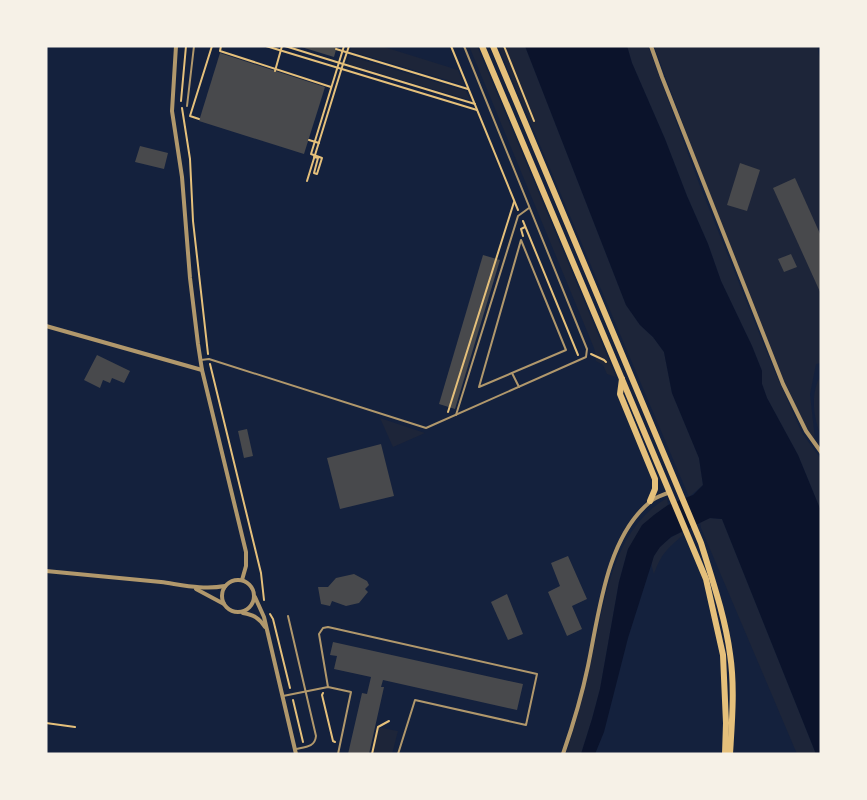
<svg xmlns="http://www.w3.org/2000/svg" width="867" height="800" font-family="'Space Grotesk',sans-serif">
<rect width="100%" height="100%" fill="#14213d"/>
<g fill="#1d2539">
<path d="M352 46H381L458 70 464 85 350 51Z"/>
<path d="M469 46H477L616 377 607 374 603 365 596 361V356L594 348Z"/>
<path d="M498 46H525L626 305 640 325 653 337 664 352 672 393 699 458 703 485 689 497Z"/>
<path d="M627 46H648L700 186 774 370 802 433 821 459V511L798 455 767 398 762 384V371L752 346 721 281 708 244 687 196 665 139 632 63Z"/>
<path d="M654 46H817L821 66V363L816 364 810 394 815 439 810 435 784 383 701 172Z"/>
<path d="M349 56 466 91 470 100 347 64Z"/>
<path d="M821 375V436C813 417 810 393 821 375Z"/>
<path d="M380 418 425 433 393 447Z"/>
<path d="M667 498 668 505 654 515 628 549 619 582 600 689 592 719 581 754H566C575 725 584 695 590 666 604 607 610 531 667 498Z"/>
<path d="M710 518 722 519 816 754H797L701 528 700 522Z"/>
<path d="M681 532 683 535C667 549 661 554 654 574 653 571 651 565 652 562 654 548 669 538 681 532Z"/>
<path d="M377 727 398 731 392 754H371Z"/>
</g>
<path fill="#0b132b" d="M525 46H627L632 63 665 139 687 196 708 244 721 281 752 346 762 371V384L767 398 798 455 821 511V754H816L722 519 710 518 671 537 660 547 654 556 628 638 604 732 595 754H581L592 719 600 689 619 582 628 549 642 525 654 515 668 505 693 495 703 485 699 458 672 393 664 352 653 337 640 325 626 305Z"/>
<g fill="#48494c">
<path d="M298 46H337L334 57Z"/>
<path d="M220 53 325 87 304 154 199 121Z"/>
<path d="M140 146 168 153 164 169 135 162Z"/>
<path d="M740 163 760 170 747 211 727 205Z"/>
<path d="M795 178 821 236V294L773 188Z"/>
<path d="M791 254 797 267 784 272 778 259Z"/>
<path d="M483 255 500 260 455 409 439 404Z"/>
<path d="M97 355 130 371 124 383 112 378 110 383 103 380 100 388 84 380Z"/>
<path d="M247 429 253 456 244 458 238 431Z"/>
<path d="M381 444 394 496 340 509 327 458Z"/>
<path d="M568 556 587 599 572 606 582 629 567 636 548 592 560 586 551 563Z"/>
<path d="M354 574 367 581 369 585 365 589 368 592 359 603 346 606 332 601 330 606 321 604 318 587H328L336 578Z"/>
<path d="M507 594 523 634 508 640 491 602Z"/>
<path d="M333 642 523 684 517 710 383 680 381 687H384L369 754H348L362 693 367 694 371 677 334 669 337 656 330 655Z"/>
</g>
<g fill="none" stroke-linecap="round" stroke-linejoin="round">
<g stroke="#e5c07b" stroke-width="2">
<path d="M221 46 220 51 331 87"/>
<path d="M266 46 477 110"/>
<path d="M285 46 343 64 349 46"/>
<path d="M451 46 518 210"/>
<path d="M504 46 534 121"/>
<path d="M336 49 468 89"/>
<path d="M275 71 282 46"/>
<path d="M181 101 186 46"/>
<path d="M182 108 190 159 193 221 208 354"/>
<path d="M199 119 190 116 212 46"/>
<path d="M309 140 319 143"/>
<path d="M314 157 318 158 314 173 317 174 322 158 311 154 344 46"/>
<path d="M307 181 343 64 475 104"/>
<path d="M523 221 578 355"/>
<path d="M523 236 521 229 525 227"/>
<path d="M591 354 604 360 606 362"/>
<path d="M210 364 261 573 264 600"/>
<path d="M448 412 514 202"/>
<path d="M270 614 273 619 290 688"/>
<path d="M323 693 322 695 333 741 335 742"/>
<path d="M293 700 303 742"/>
<path d="M46 723 75 727"/>
<path d="M372 754 378 727 389 721"/>
</g>
<g stroke="#b1986c" stroke-width="2">
<path d="M187 106 194 46"/>
<path d="M521 240 566 350 479 387Z"/>
<path d="M201 360 209 359 426 428 586 357 587 349 464 46"/>
<path d="M512 373 519 387"/>
<path d="M456 415 518 216 529 208"/>
<path d="M288 616 316 736C315 747 306 747 296 749"/>
<path d="M328 687 319 634 323 628 328 627 537 674 526 725 415 700 398 754"/>
<path d="M283 696 328 687 351 692 338 754"/>
</g>
<g stroke="#b1986c" stroke-width="4">
<path d="M176 46 172 111 182 177 190 278 198 344 202 370 246 552V566L242 580"/>
<path d="M651 46 662 77 783 384 806 431 821 452"/>
<path d="M46 326 202 370"/>
<path d="M46 571C84 575 123 578 161 582 183 585 203 590 225 586"/>
<circle cx="238" cy="596" r="16"/>
<path d="M196 589 224 604"/>
<path d="M255 597 264 617 296 754"/>
<path d="M243 613C254 615 259 618 265 627"/>
<path d="M563 754C573 725 582 695 588 666 599 614 606 538 650 502 655 497 664 495 670 492"/>
</g>
<g stroke="#e5c07b" stroke-width="6">
<path d="M482 46 706 579 723 655 726 723 725 754"/>
<path d="M493 46 701 543C712 579 725 616 730 654 735 687 732 721 730 754"/>
<path d="M622 379 620 394 655 479V489L650 501"/>
</g>
</g>
<rect width="867" height="800" fill="none" stroke="#f6f1e7" stroke-width="95"/>
</svg>
